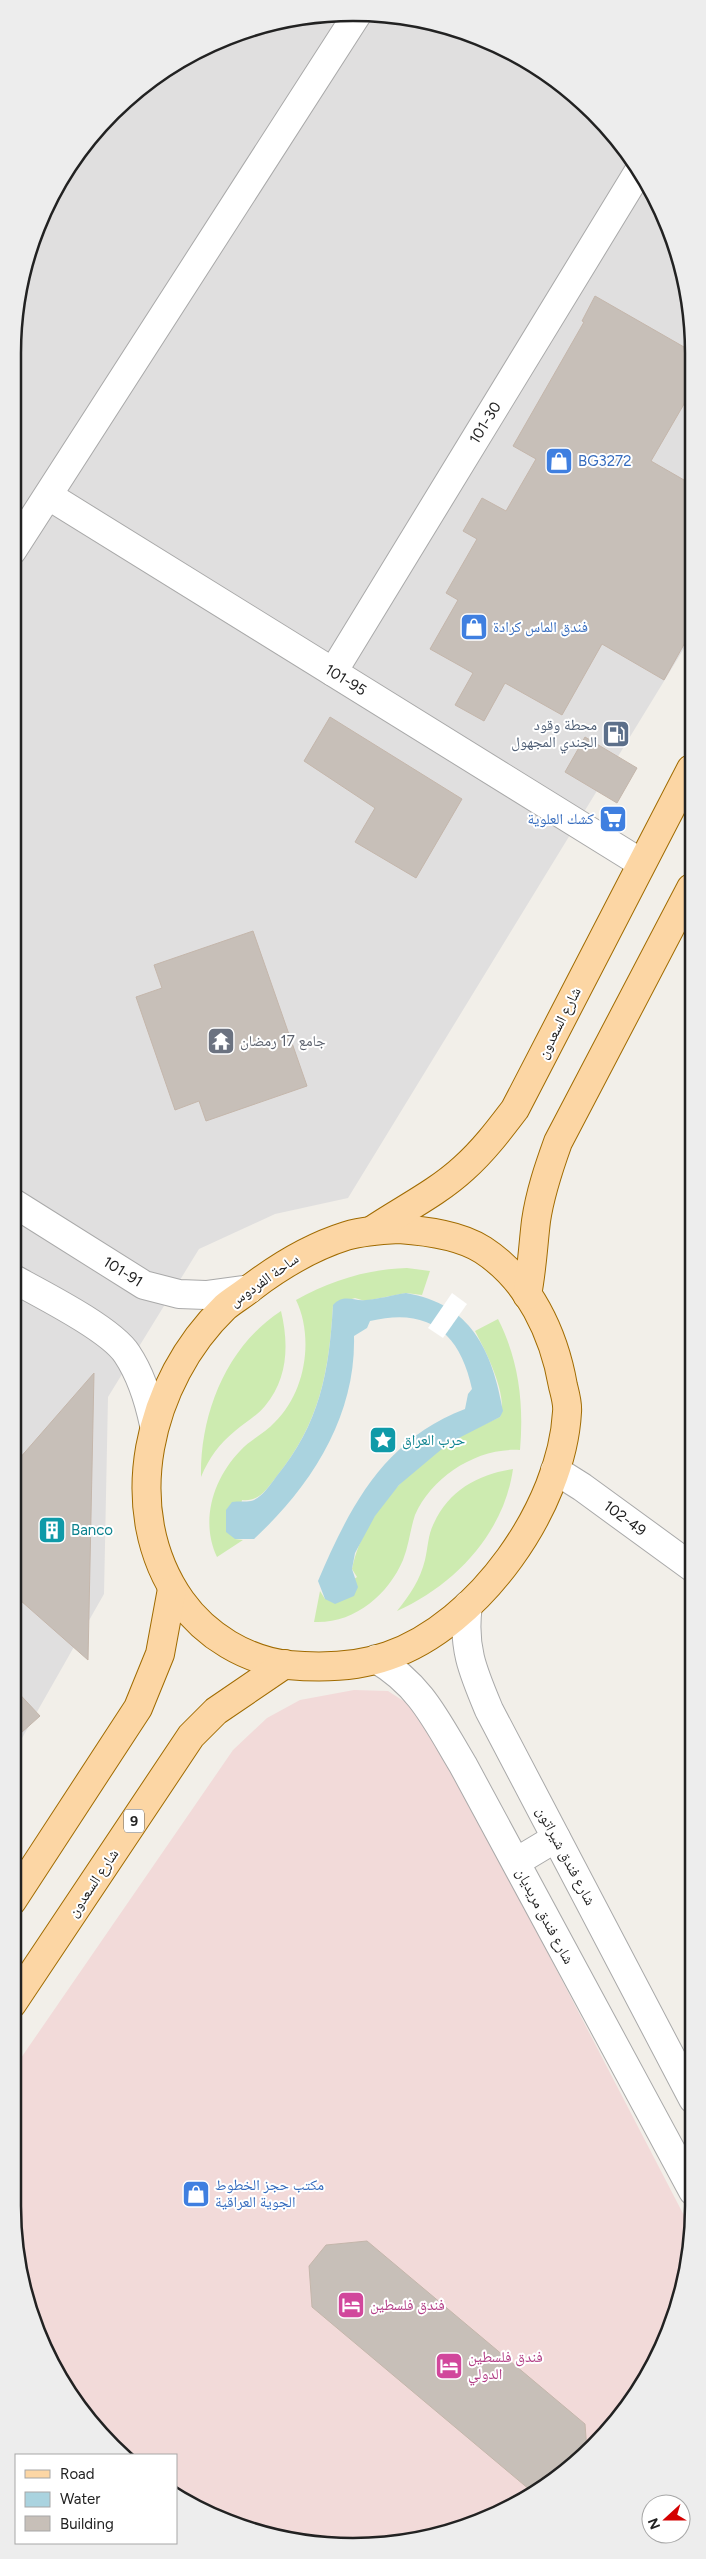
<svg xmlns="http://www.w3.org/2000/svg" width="706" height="2559" font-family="Figtree,'Noto Naskh Arabic',sans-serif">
<rect width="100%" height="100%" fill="#f2efe9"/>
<path fill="#e0dfdf" d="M353 13 419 19 523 58 609 128 667 222 691 309V637L348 1198 275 1214 199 1249 108 1397 104 1594 13 1754 12 353 19 287 38 223 70 164 112 112 164 70 222 39 286 19Z"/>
<path fill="#f2dad9" d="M354 1690 388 1691 424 1714 691 2229 687 2272 648 2376 609 2431 560 2476 503 2512 441 2535 330 2546 265 2535 203 2512 176 2495V2455H123L97 2431 38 2336 19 2272 13 2206 12 2071 233 1750 267 1718 300 1700Z"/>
<g fill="#cdebb0">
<path d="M407 1268 430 1271 422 1295 406 1293 365 1301 355 1298 333 1305C329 1372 320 1422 277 1476 267 1489 259 1502 242 1500L235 1539 243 1540 217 1557C200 1521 213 1479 240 1451 250 1440 265 1433 275 1422 306 1392 314 1337 296 1300 330 1281 367 1269 407 1268Z"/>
<path d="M281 1311C289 1344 288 1379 265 1406 257 1416 244 1423 235 1431 219 1444 209 1458 201 1477 200 1414 226 1347 281 1311Z"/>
<path d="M498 1319C519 1360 524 1404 520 1450 478 1447 432 1476 415 1515 410 1530 409 1545 403 1560 388 1595 354 1624 314 1622L320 1591 325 1599 357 1577 352 1569C362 1518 406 1471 449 1443 465 1433 483 1425 500 1417 509 1396 485 1350 475 1331Z"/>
<path d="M513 1469C504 1533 455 1585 397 1611 410 1595 420 1580 425 1560 428 1548 428 1534 434 1523 449 1490 479 1474 513 1469Z"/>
</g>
<path fill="#aad3df" d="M406 1293C471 1304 492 1350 503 1411L500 1417 449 1443 399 1485 375 1516 355 1553 352 1569 358 1587 354 1596 335 1604 325 1599 318 1581C350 1506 384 1440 465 1409L468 1394 472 1389C460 1332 428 1307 370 1321L367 1328 354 1336C356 1417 311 1486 254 1539H235L226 1532V1510L232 1502C238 1501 246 1502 251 1501 262 1498 270 1485 276 1477 320 1423 329 1373 333 1305 344 1293 354 1302 366 1300 379 1299 393 1295 406 1293Z"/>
<path fill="#fff" d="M452 1293 467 1304 443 1338 428 1328Z"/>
<g fill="#c7bfb8" stroke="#c4b6ab">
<path d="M595 296 691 351V392L651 461 691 484V632L664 680 602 644 562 715 505 683 484 721 455 705 473 673 430 649 458 600 446 593 477 539 463 531 482 498 506 511 536 459 513 446 584 322 582 321Z"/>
<path d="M330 717 462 799 416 878 355 842 375 808 304 761Z"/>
<path d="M585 737 637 768 617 803 565 772Z"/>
<path d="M253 931 307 1086 206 1121 199 1101 175 1110 136 997 162 988 154 965Z"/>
<path d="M94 1373 88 1660 12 1593V1467Z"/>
<path d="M12 1686 40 1716 12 1741Z"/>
<path d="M367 2241 585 2424 587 2451 560 2476 541 2488 530 2490 312 2307 309 2266 326 2245Z"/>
</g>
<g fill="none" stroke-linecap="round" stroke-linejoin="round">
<g stroke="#a9a9a9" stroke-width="30">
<g id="street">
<path id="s1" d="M49 496 641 863"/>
<path d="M12 551 358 13"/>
<path id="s2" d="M333 672 637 174"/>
<path id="s3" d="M12 1202 144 1285 179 1294 206 1295 250 1289"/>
<path d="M12 1278C41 1294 111 1329 127 1354 141 1375 149 1401 154 1425"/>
<path id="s4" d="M555 1470 582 1487 693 1568"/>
<path d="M468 1605C462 1647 473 1672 489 1710L693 2099"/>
<path d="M376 1659C421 1685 437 1722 463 1765L693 2191"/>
<path d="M516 1862 556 1838"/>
</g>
</g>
<g stroke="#a06b00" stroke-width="30">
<g id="primary">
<path d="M399 1229C427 1231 460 1235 483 1250 529 1280 554 1334 563 1386 565 1394 568 1404 567 1412 562 1507 479 1625 388 1656 357 1667 321 1668 288 1665 246 1660 206 1636 181 1601 117 1510 148 1381 225 1307 233 1300 244 1294 252 1287 281 1265 311 1247 346 1236 363 1231 381 1230 399 1229Z"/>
<path d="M371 1231C402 1210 437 1193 464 1168 484 1150 499 1130 515 1109L691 769"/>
<path d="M527 1295C532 1270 533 1246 536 1221 540 1193 549 1167 558 1142L691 888"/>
<path d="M12 1901 138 1708 160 1654 172 1589"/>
<path d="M12 2004 191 1736 216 1711 285 1664"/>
</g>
</g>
<use href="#street" stroke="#fff" stroke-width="28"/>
<use href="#primary" stroke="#fcd6a4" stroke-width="28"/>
</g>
<defs>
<g id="shop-square" transform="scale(1.4375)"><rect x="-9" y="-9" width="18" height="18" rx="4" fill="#3f7fe0" stroke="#fff"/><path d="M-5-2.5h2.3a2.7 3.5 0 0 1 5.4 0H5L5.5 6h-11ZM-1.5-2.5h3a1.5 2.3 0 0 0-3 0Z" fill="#fff"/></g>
<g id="fuel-square" transform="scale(1.4375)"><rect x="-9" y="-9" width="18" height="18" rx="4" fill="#5c6f8a" stroke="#fff"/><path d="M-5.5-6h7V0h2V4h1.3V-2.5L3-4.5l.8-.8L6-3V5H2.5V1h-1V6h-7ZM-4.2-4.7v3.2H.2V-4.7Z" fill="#fff"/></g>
<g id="supermarket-square" transform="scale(1.4375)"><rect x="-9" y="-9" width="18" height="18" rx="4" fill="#3f7fe0" stroke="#fff"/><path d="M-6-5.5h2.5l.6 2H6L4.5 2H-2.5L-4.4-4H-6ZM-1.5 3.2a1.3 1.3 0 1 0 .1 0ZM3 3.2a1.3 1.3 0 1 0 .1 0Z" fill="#fff"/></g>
<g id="temple-square" transform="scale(1.4375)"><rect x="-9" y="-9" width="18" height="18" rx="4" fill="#6b7280" stroke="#fff"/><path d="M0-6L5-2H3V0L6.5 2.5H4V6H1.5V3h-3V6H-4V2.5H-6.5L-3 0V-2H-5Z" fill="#fff"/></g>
<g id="sight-square" transform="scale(1.4375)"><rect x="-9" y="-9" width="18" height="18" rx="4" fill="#0f9aa8" stroke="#fff"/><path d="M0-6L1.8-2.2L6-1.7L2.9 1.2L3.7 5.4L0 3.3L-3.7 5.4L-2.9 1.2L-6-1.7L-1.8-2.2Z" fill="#fff"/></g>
<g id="building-square" transform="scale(1.4375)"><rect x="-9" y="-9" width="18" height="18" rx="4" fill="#0f9aa8" stroke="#fff"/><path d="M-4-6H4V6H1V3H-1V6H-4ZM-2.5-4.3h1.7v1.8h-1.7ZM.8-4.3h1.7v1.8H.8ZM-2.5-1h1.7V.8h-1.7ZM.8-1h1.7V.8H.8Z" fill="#fff"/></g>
<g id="hotel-square" transform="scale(1.4375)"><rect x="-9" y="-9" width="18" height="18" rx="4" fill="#d1479c" stroke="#fff"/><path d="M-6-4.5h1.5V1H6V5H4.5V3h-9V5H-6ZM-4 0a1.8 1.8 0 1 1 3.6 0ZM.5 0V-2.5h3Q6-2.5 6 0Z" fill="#fff"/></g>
</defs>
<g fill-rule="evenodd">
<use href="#shop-square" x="559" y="461"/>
<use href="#shop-square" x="474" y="627"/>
<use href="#fuel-square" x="616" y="734"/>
<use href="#supermarket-square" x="613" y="819"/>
<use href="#temple-square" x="221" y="1041"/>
<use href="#sight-square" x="383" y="1440"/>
<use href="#building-square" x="52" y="1530"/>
<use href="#shop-square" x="196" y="2194"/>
<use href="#hotel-square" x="351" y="2305"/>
<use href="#hotel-square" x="449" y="2366"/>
</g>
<g text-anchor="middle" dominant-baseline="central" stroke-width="4" stroke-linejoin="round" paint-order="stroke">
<rect fill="#fff" stroke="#646464" stroke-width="1" x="124" y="1809.5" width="20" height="23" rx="4"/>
<g font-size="14" font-weight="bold" fill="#222">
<text x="134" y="1821">9</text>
</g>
<g font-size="15" fill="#222" stroke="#fff">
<text stroke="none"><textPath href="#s2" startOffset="292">101-30</textPath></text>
<text stroke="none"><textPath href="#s1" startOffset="349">101-95</textPath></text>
<text transform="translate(559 1023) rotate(-63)">شارع السعدون</text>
<text stroke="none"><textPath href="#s3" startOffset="131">101-91</textPath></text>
<text transform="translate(264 1280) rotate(-35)">ساحة الفردوس</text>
<text stroke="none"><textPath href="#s4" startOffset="85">102-49</textPath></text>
<text transform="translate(566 1856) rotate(62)">شارع فندق شيراتون</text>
<text transform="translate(93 1883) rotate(-56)">شارع السعدون</text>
<text transform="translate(545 1916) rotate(62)">شارع فندق مريديان</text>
</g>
<g font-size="15" fill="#366cbe" stroke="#fff" text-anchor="start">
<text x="578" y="461">BG3272</text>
<text x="493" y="627">فندق الماس كرادة</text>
<text x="594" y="819" text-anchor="end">كشك العلوية</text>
<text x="215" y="2185">مكتب حجز الخطوط<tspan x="215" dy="17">الجوية العراقية</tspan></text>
</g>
<g font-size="15" fill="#4e5e75" stroke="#fff" text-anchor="end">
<text x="597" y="725">محطة وقود<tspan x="597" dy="17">الجندي المجهول</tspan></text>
</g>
<g font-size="15" fill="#5b616d" stroke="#fff" text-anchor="start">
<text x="240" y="1041">جامع 17 رمضان</text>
</g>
<g font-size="15" fill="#0d838f" stroke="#fff" text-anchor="start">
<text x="402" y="1440">حرب العراق</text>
<text x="71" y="1530">Banco</text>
</g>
<g font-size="15" fill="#b23c85" stroke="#fff" text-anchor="start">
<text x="370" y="2305">فندق فلسطين</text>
<text x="468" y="2357">فندق فلسطين<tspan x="468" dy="17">الدولي</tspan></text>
</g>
</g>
<path d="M0 0H706V2559H0ZM353 21H353A332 332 0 0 1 685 353V2206A332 332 0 0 1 353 2538H353A332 332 0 0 1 21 2206V353A332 332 0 0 1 353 21Z" fill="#ededed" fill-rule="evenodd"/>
<path fill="none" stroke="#222" stroke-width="2.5" d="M353 21H353A332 332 0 0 1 685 353V2206A332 332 0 0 1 353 2538H353A332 332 0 0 1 21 2206V353A332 332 0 0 1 353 21Z"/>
<rect x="15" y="2454" width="162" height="90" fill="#ffffff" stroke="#a7a7a7"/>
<rect x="25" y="2470" width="25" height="8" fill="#fcd6a4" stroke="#a7a7a7"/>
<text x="60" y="2479" font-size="15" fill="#222222">Road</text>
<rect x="25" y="2492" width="25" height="15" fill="#aad3df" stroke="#a7a7a7"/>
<text x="60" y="2504" font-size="15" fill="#222222">Water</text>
<rect x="25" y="2516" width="25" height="15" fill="#c7bfb8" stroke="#a7a7a7"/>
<text x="60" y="2529" font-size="15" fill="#222222">Building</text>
<g transform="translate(666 2519) rotate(249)"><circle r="24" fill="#ffffff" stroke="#a7a7a7"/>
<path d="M0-4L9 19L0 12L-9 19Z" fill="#d40000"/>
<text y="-8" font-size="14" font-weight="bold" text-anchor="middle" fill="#222222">N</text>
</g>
</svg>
